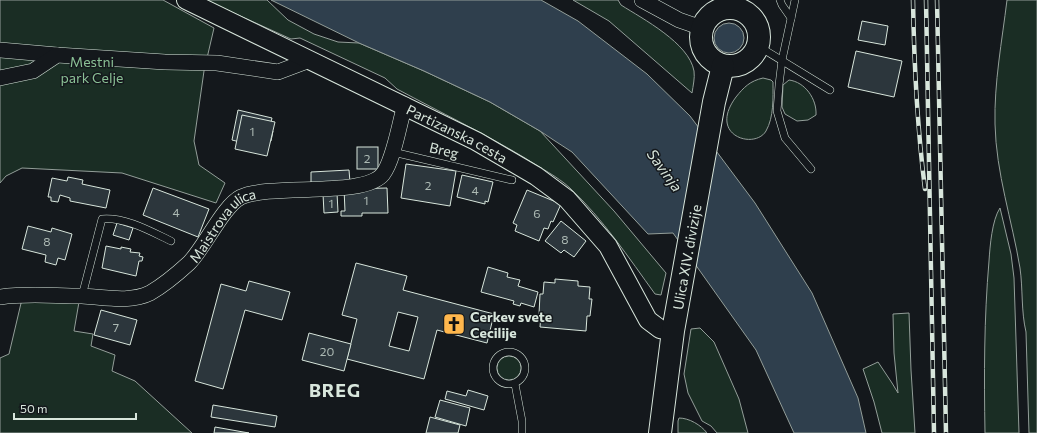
<svg xmlns="http://www.w3.org/2000/svg" width="1037" height="433" font-family="Commissioner,sans-serif">
<rect width="100%" height="100%" fill="#14181c"/>
<g fill="#1a2d24" stroke="#939e99">
<path d="M0 0H163L214 28 204 71 194 141 199 165 225 183 216 203 122 173 22 168 6 176 0 183Z"/>
<path d="M205 0H267L288 20 314 34 338 42 359 43 424 71 490 102 540 131 614 211 666 273 661 295 655 294C629 258 603 219 570 188 557 176 540 168 525 158 483 133 440 112 397 89L385 78 300 38 291 39Z"/>
<path d="M573 0H618L621 5C643 19 689 43 694 71 695 78 693 86 692 93L609 21Z"/>
<path d="M1007 0H1037V433H1029L1026 332C1021 311 1023 289 1020 268 1012 220 996 173 995 124 994 83 1002 41 1007 0Z"/>
<path d="M763 78 771 80 773 82C773 98 774 117 766 131 755 150 707 136 736 97 744 87 750 81 763 78Z"/>
<path d="M789 80C805 82 817 99 816 115L808 120 797 121 785 114 782 107 783 85Z"/>
<path d="M1000 208 1011 254 1014 278 1019 433H985C984 375 984 319 989 261 990 246 992 220 1000 208Z"/>
<path d="M22 299 79 302 74 331 93 334 91 346 115 355 112 371 135 381 192 433H0V358L9 354Z"/>
<path d="M909 313 911 370 915 433H882L874 402 863 369 878 362 892 383 898 393 894 353 893 314Z"/>
<path d="M700 328 714 342 739 399 748 433H717L711 426 702 421 688 393 684 374 691 329Z"/>
<circle cx="509" cy="368" r="12"/>
<path d="M679 418C689 418 701 425 707 433H678V421Z"/>
</g>
<g fill="#2f3f4d" stroke="#939e99">
<path d="M271 0H541L578 21 647 74 690 116 755 203 812 293 858 398 866 433H794L756 350 673 233 648 234 572 152 555 141 540 131 490 102 424 71 359 43Z"/>
<circle cx="729" cy="38" r="15"/>
</g>
<g fill="#2c363c" stroke="#d8e6dc" fill-rule="evenodd">
<path d="M862 21 888 26 885 45 858 40Z"/>
<path d="M856 51 902 61 894 97 848 87Z"/>
<path d="M238 110 272 118 269 130 273 131 271 141 267 140 265 147 256 145 255 151 239 147 240 142 232 140Z"/>
<path d="M242 115 275 122 267 156 235 149Z"/>
<rect x="357" y="147" width="21" height="22"/>
<path d="M406 164 456 171 450 206 401 198Z"/>
<path d="M349 170 350 182 311 183V172Z"/>
<path d="M462 175 493 182 488 202 485 201V204L457 197Z"/>
<path d="M68 177 83 180 82 184 110 190 106 208 70 201V198L60 195 58 202 51 201V197H48L52 178 67 181Z"/>
<path d="M153 188 209 209 198 237 143 215Z"/>
<path d="M387 188 388 213H362V216H341V211H345L344 189Z"/>
<path d="M527 190 561 204 553 222 551 221 548 229 544 228 539 241 515 231 517 225 513 223Z"/>
<path d="M337 193 338 212 324 213 323 194Z"/>
<path d="M561 221 586 241 574 257 564 250 561 253 545 241Z"/>
<path d="M117 223 133 228 129 240 113 235Z"/>
<path d="M28 226 51 232 52 228 72 234 65 260 58 258 56 265 45 262 46 255 22 249Z"/>
<path d="M106 246 121 249V247L131 249 130 252 140 253 139 256 143 257 142 261H139L136 276 102 268Z"/>
<path d="M356 263 407 276 403 290 494 314 487 343 437 330 424 379 347 359 357 319 342 315ZM398 312 418 317 409 351 389 346Z"/>
<path d="M488 267 508 273 507 277 520 280 518 286 538 292 534 307 521 303 520 306 513 304 514 301 481 292Z"/>
<path d="M555 279 578 281V286L590 287 589 299H592L590 316H587L586 331 540 327 541 314H539L540 294H543L544 282 555 283Z"/>
<path d="M249 281 290 292 282 320 245 310 223 389 195 381 221 284 246 291Z"/>
<path d="M101 310 137 320 130 345 94 335Z"/>
<path d="M309 333 351 344 344 371 302 360Z"/>
<path d="M468 390 488 396 484 410 445 399 447 391 466 396Z"/>
<path d="M440 400 470 408 466 426 435 417Z"/>
<path d="M213 405 277 416 275 427 211 417Z"/>
<path d="M430 417 460 425 458 433H426Z"/>
<path d="M215 427 249 433H214Z"/>
</g>
<g fill="none" stroke-linecap="round" stroke-linejoin="round">
<g stroke="#d8e6dc" stroke-width="8">
<g id="service">
<path d="M780 0 782 5 791 18"/>
<path d="M795 0 782 60 779 85 777 111 785 138 811 169"/>
<path d="M758 46 830 90"/>
<path d="M393 152 512 180"/>
<path d="M82 296 102 219C126 217 150 231 171 241"/>
<circle cx="509" cy="368" r="16"/>
<path d="M515 384 522 421V433"/>
</g>
</g>
<g stroke="#d8e6dc" stroke-width="16">
<g id="minor">
<path d="M642 0 679 20 702 28"/>
<path d="M0 50 57 55"/>
<path d="M0 78 33 71 57 55 165 62 217 63 278 72 310 60"/>
<path id="s1" d="M0 297C27 293 54 296 82 296 104 297 130 303 150 293 164 285 177 274 189 263 205 247 223 206 241 197 273 183 364 198 383 174 394 159 399 124 405 105"/>
</g>
</g>
<g stroke="#d8e6dc" stroke-width="20">
<g id="tertiary">
<path id="s2" d="M186 0 476 141 536 176 567 199 608 246 648 320 660 329 673 331"/>
</g>
</g>
<g stroke="#d8e6dc" stroke-width="24">
<g id="primary">
<circle cx="730" cy="37" r="29"/>
<path id="s3" d="M660 433 673 331 714 102 723 66"/>
</g>
</g>
<use href="#service" stroke="#14181c" stroke-width="7"/>
<use href="#minor" stroke="#14181c" stroke-width="15"/>
<use href="#tertiary" stroke="#14181c" stroke-width="18"/>
<use href="#primary" stroke="#14181c" stroke-width="22"/>
<g stroke="#d8e6dc" stroke-width="4.5">
<g id="rail">
<path d="M913 0C914 63 917 126 925 189"/>
<path d="M926 0 934 433"/>
<path d="M937 0 946 433"/>
</g>
</g>
<use href="#rail" stroke="#14181c" stroke-width="3" stroke-dasharray="9" stroke-linecap="butt"/>
</g>
<defs>
<g id="church-square" transform="scale(1.15)"><rect x="-9" y="-9" width="18" height="18" rx="4" fill="#ffb74d" stroke="#14181c"/><path d="M-1.2-6h2.4v3.5h3.3v2.4h-3.3V6h-2.4V-.1h-3.3v-2.4h3.3Z" fill="#111"/></g>
</defs>
<g fill-rule="evenodd">
<use href="#church-square" x="454" y="324"/>
</g>
<g text-anchor="middle" dominant-baseline="central" stroke-width="3" stroke-linejoin="round" paint-order="stroke">
<g font-size="12" fill="#adbab4">
<text x="252" y="131">1</text>
<text x="367" y="158">2</text>
<text x="428" y="185">2</text>
<text x="475" y="190">4</text>
<text x="366" y="200">1</text>
<text x="331" y="203">1</text>
<text x="176" y="212">4</text>
<text x="537" y="213">6</text>
<text x="565" y="239">8</text>
<text x="47" y="241">8</text>
<text x="116" y="327">7</text>
<text x="327" y="351">20</text>
</g>
<g font-size="14" fill="#8ac095" stroke="#14181c">
<text x="92" y="61">Mestni<tspan x="92" dy="16">park Celje</tspan></text>
</g>
<g font-size="14" fill="#d8e6dc" stroke="#14181c">
<text stroke="none"><textPath href="#s2" startOffset="302">Partizanska cesta</textPath></text>
<text transform="translate(444 150) rotate(13)">Breg</text>
<text stroke="none"><textPath href="#s1" startOffset="252">Maistrova ulica</textPath></text>
<text stroke="none"><textPath href="#s3" startOffset="178">Ulica XIV. divizije</textPath></text>
</g>
<g font-size="14" font-weight="bold" fill="#d8e6dc" stroke="#14181c" text-anchor="start">
<text x="470" y="316">Cerkev svete<tspan x="470" dy="16">Cecilije</tspan></text>
</g>
<g font-size="15" font-style="italic" fill="#d8e6dc" stroke="#14181c">
<text transform="translate(665 170) rotate(54)">Savinja</text>
</g>
<g font-size="18" font-weight="bold" letter-spacing="1" fill="#d8e6dc" stroke="#14181c">
<text x="335" y="390">BREG</text>
</g>
</g>
<path d="M14 413v6h122v-6" fill="none" stroke="#d8e6dc" stroke-width="2"/>
<text x="20" y="413" font-size="12" fill="#d8e6dc" stroke="#14181c" stroke-width="3" paint-order="stroke">50 m</text>
</svg>
